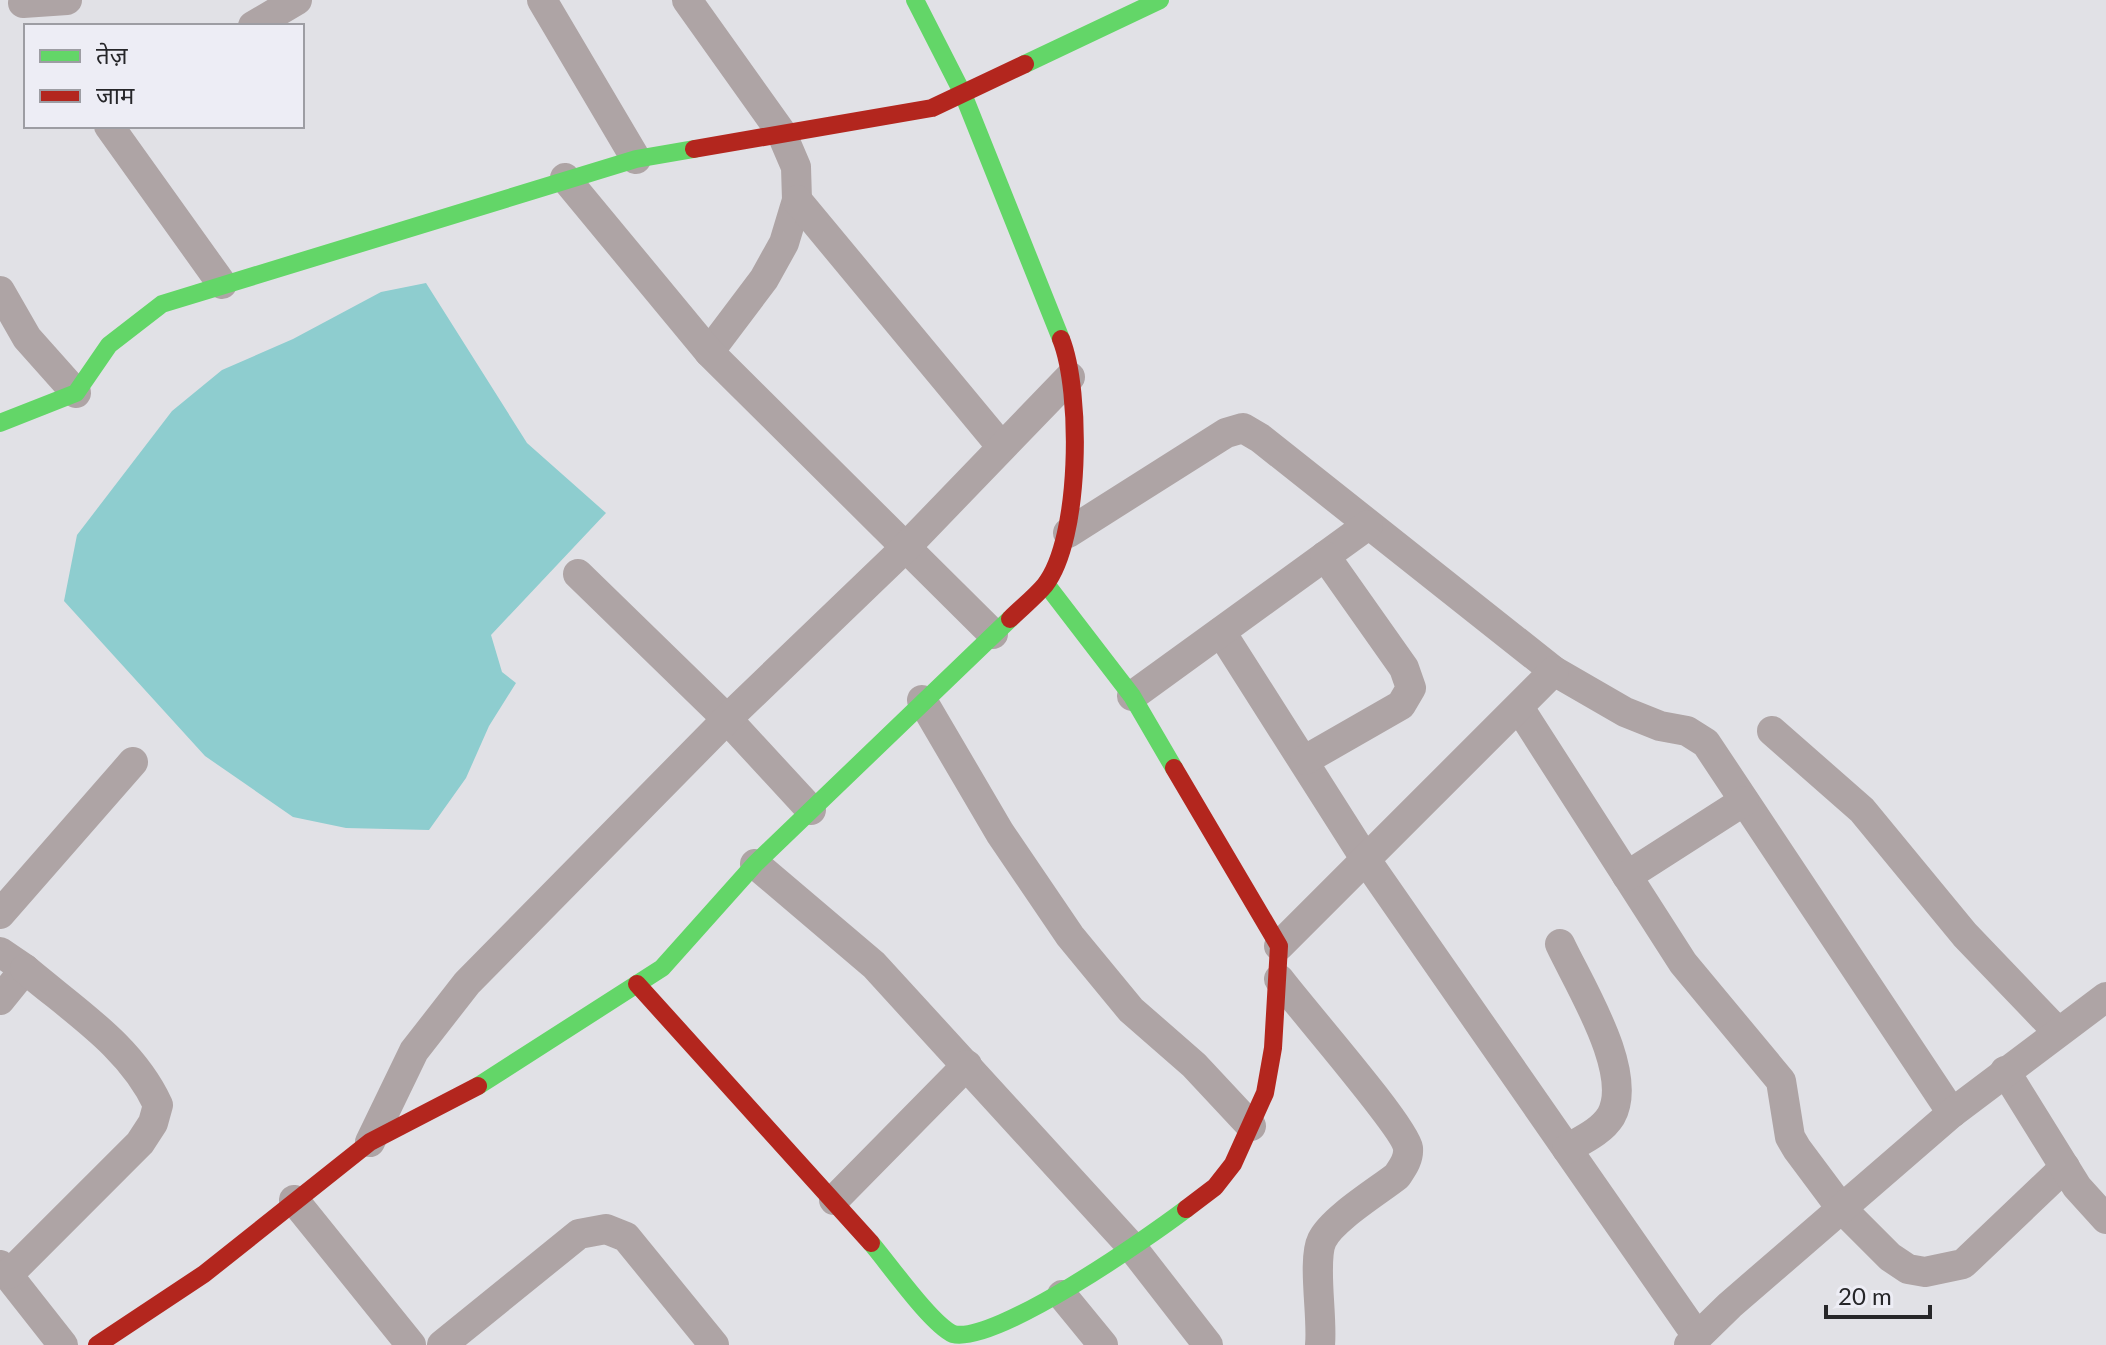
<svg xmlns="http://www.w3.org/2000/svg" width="2106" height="1345" font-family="Lato,'Noto Sans Devanagari',sans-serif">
<rect width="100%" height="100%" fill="#e1e1e6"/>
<path fill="#8ecdcf" d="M426 283 527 443 606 513 491 635 502 672 516 683 489 726 466 778 429 830 346 828 293 817 205 756 64 601 77 535 172 411 222 370 293 339 381 292Z"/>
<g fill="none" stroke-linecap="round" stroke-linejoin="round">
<g stroke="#aea4a5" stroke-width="30">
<path d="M542 0 636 159"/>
<path d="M687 0 781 132 796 167 797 200 784 243 764 279 709 352"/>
<path d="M23 3 67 0"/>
<path d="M253 26 297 0"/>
<path d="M109 126 222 284"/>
<path d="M565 178 709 352 993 634"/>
<path d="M797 200 1001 446"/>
<path d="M0 291 27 338 76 393"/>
<path d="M1068 533 1226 433 1243 428 1260 438 1554 671 1625 712 1660 726 1687 731 1706 743 1952 1113"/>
<path d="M578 574 727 719 811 810"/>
<path d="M1221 632 1366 860 1697 1336"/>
<path d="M1132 696 1368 525"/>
<path d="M922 700 1000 833 1070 936 1131 1010 1194 1065 1251 1126"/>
<path d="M1520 709 1683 963 1781 1081 1790 1137 1797 1149 1841 1208 1890 1257 1908 1269 1925 1272 1963 1264 2065 1167"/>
<path d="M1772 731 1862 810 1965 935 2057 1031"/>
<path d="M1305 760 1401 705 1411 688 1404 668 1325 556"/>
<path d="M755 864 874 965 1131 1246 1208 1345"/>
<path d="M1627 876 1744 801"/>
<path d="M0 914 133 762"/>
<path d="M1560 944C1579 985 1635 1073 1611 1116 1601 1132 1582 1140 1567 1149"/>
<path d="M1279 946 1554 671"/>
<path d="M0 952 25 969 0 1000"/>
<path d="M1279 979C1299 1006 1405 1127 1408 1148 1409 1159 1403 1167 1397 1176 1378 1191 1332 1219 1322 1240 1312 1260 1323 1318 1320 1345"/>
<path d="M2005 1071 2077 1187 2106 1219"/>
<path d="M370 1142 414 1051 467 983 727 719 905 548 1070 377"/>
<path d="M294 1200 411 1345"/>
<path d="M834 1200 967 1065"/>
<path d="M0 1265 63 1345"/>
<path d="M9 1274 140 1143 153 1123 158 1105C131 1046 73 1010 25 969"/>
<path d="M1062 1295 1103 1345"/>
<path d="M442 1345 579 1234 606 1229 626 1237 714 1345"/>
<path d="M1689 1345 1730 1305 1952 1113 2106 997"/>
</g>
<g stroke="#63d668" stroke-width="18">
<path d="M915 0 963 94 1061 339"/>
<path d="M1025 64 1160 0"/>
<path d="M0 423 76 393 109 345 162 304 636 159 694 149"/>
<path d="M1046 584 1132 696 1174 768"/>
<path d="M478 1086 662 968 755 864 1010 619"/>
<path d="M871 1243C889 1264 931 1324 953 1334 995 1345 1149 1237 1186 1209"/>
</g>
<g stroke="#b3261e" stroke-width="18">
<path d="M694 149 932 108 1025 64"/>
<path d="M1010 619C1021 608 1035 597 1045 585 1081 539 1082 392 1061 339"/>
<path d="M1174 768 1279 946 1273 1048 1265 1093 1233 1164 1215 1187 1186 1209"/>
<path d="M637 984 871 1243"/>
<path d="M97 1345 204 1274 370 1142 478 1086"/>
</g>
</g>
<rect x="24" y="24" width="280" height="104" fill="#ededf5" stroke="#9d9da3" stroke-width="2"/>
<rect x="40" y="50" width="40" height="12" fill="#63d668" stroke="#9d9da3" stroke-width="2"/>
<text x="96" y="64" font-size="24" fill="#262629">तेज़</text>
<rect x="40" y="90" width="40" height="12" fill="#b3261e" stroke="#9d9da3" stroke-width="2"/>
<text x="96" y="104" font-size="24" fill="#262629">जाम</text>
<path d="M1826 1305v12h104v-12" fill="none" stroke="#262629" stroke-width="4"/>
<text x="1838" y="1305" font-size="24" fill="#262629" stroke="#ededf5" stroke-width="6" paint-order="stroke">20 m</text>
</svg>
